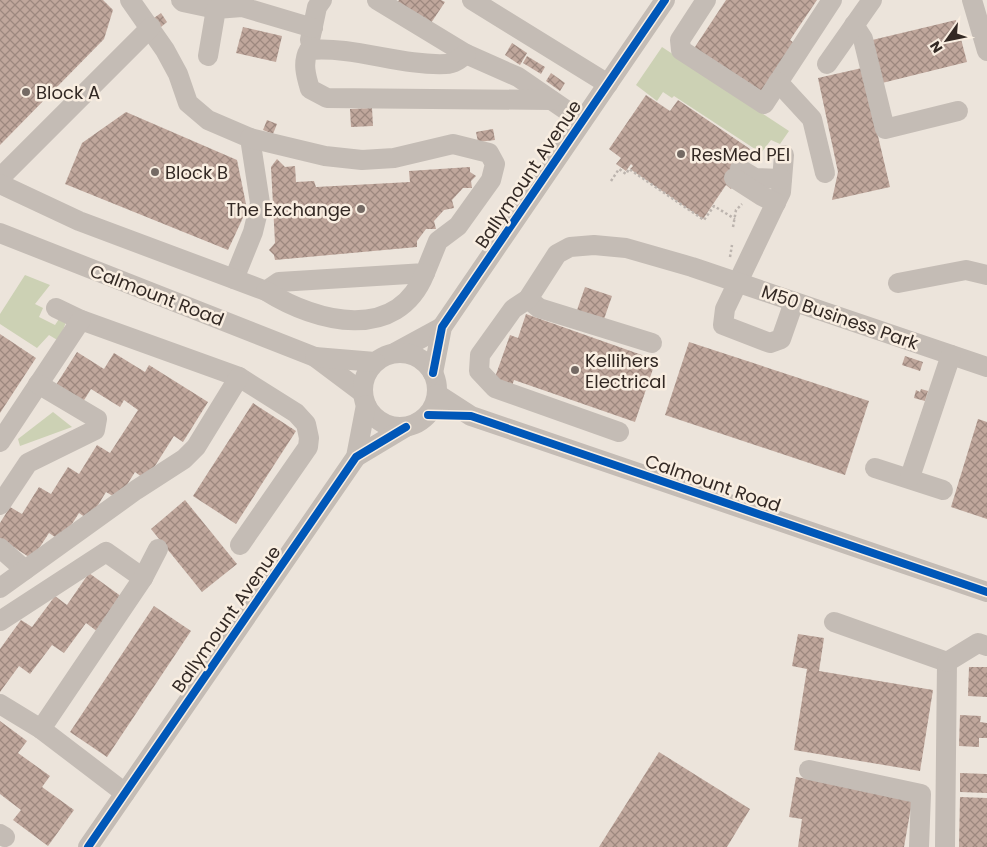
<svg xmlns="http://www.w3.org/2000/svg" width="987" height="847" font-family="Poppins,sans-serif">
<defs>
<pattern id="building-cross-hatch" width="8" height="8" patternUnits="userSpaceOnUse" patternTransform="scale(1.25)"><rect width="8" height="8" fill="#c0a79c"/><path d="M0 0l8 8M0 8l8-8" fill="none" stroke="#9d887f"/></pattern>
</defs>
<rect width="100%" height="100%" fill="#ece4db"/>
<g fill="#ccd1b4">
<path d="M662 47 789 131 780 144 771 140 761 153 674 96 672 98 663 92 657 101 636 85Z"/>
<path d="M25 275 50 285 35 304 43 308 39 317 55 325 61 316 66 322 59 341 49 335 37 348 0 324V314Z"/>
<path d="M53 412 72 427 20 446 18 439Z"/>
</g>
<g fill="url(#building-cross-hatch)">
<path d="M0 0H103L113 10 104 39 0 145Z"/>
<path d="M399 0H441L445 2 429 26 396 4Z"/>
<path d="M726 0H817L790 40 797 45 761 100 691 53Z"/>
<path d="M161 13 167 22 161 27 154 18Z"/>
<path d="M956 20 967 62 878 84 868 41Z"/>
<path d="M243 27 282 36 276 62 236 53Z"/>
<path d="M512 43 527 53 520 65 505 55Z"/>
<path d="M527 56 545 67 541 74 523 63Z"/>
<path d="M862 68 890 187 832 200 838 172 818 78Z"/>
<path d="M551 73 565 83 560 91 546 81Z"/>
<path d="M646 95 670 111 678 100 750 149 743 160 748 163 731 189 726 185 703 219 630 169 633 166 631 164 626 171 616 164 621 158 609 149Z"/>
<path d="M372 108 373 126 351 127 350 109Z"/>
<path d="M126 112 237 160 247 209 228 250 65 184 82 143Z"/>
<path d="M267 120 277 124 273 134 263 130Z"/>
<path d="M493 129 495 140 478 142 476 132Z"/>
<path d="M277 159 285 167 295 166 296 182 314 181 316 187 410 182 409 171 470 167V172L476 176 471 181 472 188H463L452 200 454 208 444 210 434 221 436 229H426L417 241V247L275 260 274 255 269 250 275 243 271 167Z"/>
<path d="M585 287 612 296 603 322 576 313Z"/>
<path d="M526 314 656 360 635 422 514 380 512 386 494 380 510 335 518 338Z"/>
<path d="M0 334 36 358 0 413Z"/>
<path d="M689 342 869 401 845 475 665 415Z"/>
<path d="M77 352 104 369 114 353 145 372 149 365 208 402 183 442 174 436 146 480 135 472 118 499 106 492 89 520 79 513 61 541 49 533 32 559 0 538V523L10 507 22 514 39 487 51 494 68 467 79 474 97 445 110 453 138 410 124 400 120 407 91 389 81 405 54 388Z"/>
<path d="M905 356 923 362 920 371 902 365Z"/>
<path d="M921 389 928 391 925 401 914 398 916 390 920 392Z"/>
<path d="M253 403 296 431 236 524 193 496Z"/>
<path d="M978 419 987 422V519L951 507Z"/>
<path d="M185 500 237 564 202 592 151 529Z"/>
<path d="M89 573 122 597 98 632 86 623 64 653 52 645 30 674 19 666 0 692V649L21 620 32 627 55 596 67 605Z"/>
<path d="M154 606 191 631 107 757 70 732Z"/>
<path d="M798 634 824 638 819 671 933 690 920 771 794 750 807 669 792 666Z"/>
<path d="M969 667H987V697L968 696Z"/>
<path d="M960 715 981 716 980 722 987 723V738H979V747L959 746Z"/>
<path d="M0 721 27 741 18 753 50 776 42 787 74 810 48 846 13 820 21 810 0 794Z"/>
<path d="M659 752 750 809 727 847H599Z"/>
<path d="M960 773 987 774V793L960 792Z"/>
<path d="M796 777 913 796 904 847H798L802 819 789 817Z"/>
<path d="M960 797 987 798V847H959Z"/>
</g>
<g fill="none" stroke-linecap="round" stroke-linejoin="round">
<g stroke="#bcb4ae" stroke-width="2.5" stroke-dasharray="2.5 2.5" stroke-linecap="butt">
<path d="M611 181 619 169 626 174 629 169 704 220 714 206 735 219"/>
<path d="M733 227 736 210 742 204"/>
<path d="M730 257 732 245"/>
</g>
<g stroke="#c4bcb5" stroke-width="20">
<path d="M130 0 165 50 178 74 188 103 208 120 250 138 260 203 253 232 234 279"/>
<path d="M181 0 183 2 216 9"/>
<path d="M377 0 466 54 518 77 582 121"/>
<path d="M472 0 608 84"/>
<path d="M706 0 680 40 681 50 764 104 832 0"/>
<path d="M972 0 987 51"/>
<path d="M854 25 863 39 885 129 958 111"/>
<path d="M310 40 317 7 322 0"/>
<path d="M466 54C460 59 454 64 446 64 400 66 355 46 309 50 302 62 306 76 310 89L327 98 551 100"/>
<path d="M208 56 216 9 242 7 313 28"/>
<path d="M827 64 872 0"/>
<path d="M778 82 812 119 825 173"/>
<path d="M784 155 781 192 725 309 723 325 770 343 781 339 794 302"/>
<path d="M740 169 755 178 782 179"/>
<path d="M0 178 151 27"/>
<path d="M734 178 762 196 776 203"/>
<path d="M0 184 79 221 266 291 279 282 425 273 438 241 458 226 491 180 495 164 489 153 453 144 394 158 362 160 325 156 250 138"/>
<path d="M0 233 315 357 363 393"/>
<path d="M898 283 966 270 987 275"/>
<path d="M266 291C317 323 397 343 425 273"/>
<path d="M528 299 539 308 652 343"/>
<path d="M56 308 81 320 239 377 296 413 306 424 309 438 308 447 240 545"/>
<path d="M396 352 442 327"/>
<circle cx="400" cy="390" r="37"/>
<path d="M315 357 375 362"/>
<path d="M433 373 442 327 665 0"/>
<path d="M437 394 471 416 987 592"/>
<path d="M619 432 495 388 479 371 480 355 513 309 528 299 557 254 570 247 594 245 626 248 692 267 987 367"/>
<path d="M0 442 81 320"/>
<path d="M356 457 406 427"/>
<path d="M875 468 943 490"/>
<path d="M910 477 951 355"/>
<path d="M0 505 28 463 95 430 97 419 38 384"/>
<path d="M0 548 25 570"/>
<path d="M0 588 136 490 184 459 196 447 239 377"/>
<path d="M0 621 106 552 143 578"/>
<path d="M834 622 947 662 945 847"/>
<path d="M947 662 978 643 987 646"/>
<path d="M0 704 41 729"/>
<path d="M809 770 921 794 919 847"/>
<path d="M125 793 41 729 143 578 158 549"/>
<path d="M0 834 5 837"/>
<path d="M88 847 356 457 366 405"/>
</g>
<g stroke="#f9eee1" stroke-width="11">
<g id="cycleway">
<path d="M433 373 442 327 665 0"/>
<path d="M428 415 471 416 987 592"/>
<path d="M88 847 356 457 406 427"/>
</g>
</g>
<use href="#cycleway" stroke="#0057b8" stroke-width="8"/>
</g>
<g fill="#746a64" stroke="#f9eee1" stroke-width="2">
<circle cx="26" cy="92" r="5"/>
<circle cx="681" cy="154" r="5"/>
<circle cx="155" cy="172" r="5"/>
<circle cx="361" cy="209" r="5"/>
<circle cx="575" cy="370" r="5"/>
</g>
<g text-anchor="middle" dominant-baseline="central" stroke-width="5" stroke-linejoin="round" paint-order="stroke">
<g font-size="18" fill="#332924" stroke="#f9eee1" text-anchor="start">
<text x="36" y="92">Block A</text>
<text x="691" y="154">ResMed PEI</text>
<text x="165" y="172">Block B</text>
<text x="351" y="209" text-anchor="end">The Exchange</text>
<text x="585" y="360">Kellihers<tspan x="585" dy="21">Electrical</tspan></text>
</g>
<g font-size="18" fill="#332924" stroke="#f9eee1">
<text transform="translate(528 174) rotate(-56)">Ballymount Avenue</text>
<text transform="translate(157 295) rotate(21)">Calmount Road</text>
<text transform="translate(840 317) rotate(19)">M50 Business Park</text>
<text transform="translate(713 483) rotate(19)">Calmount Road</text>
<text transform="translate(226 619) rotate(-55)">Ballymount Avenue</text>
</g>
</g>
<g transform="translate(947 40) rotate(237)" stroke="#f9eee1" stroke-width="4" paint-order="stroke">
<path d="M0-4L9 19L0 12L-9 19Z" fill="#332924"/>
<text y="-8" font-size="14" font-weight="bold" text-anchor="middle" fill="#332924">N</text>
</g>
</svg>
